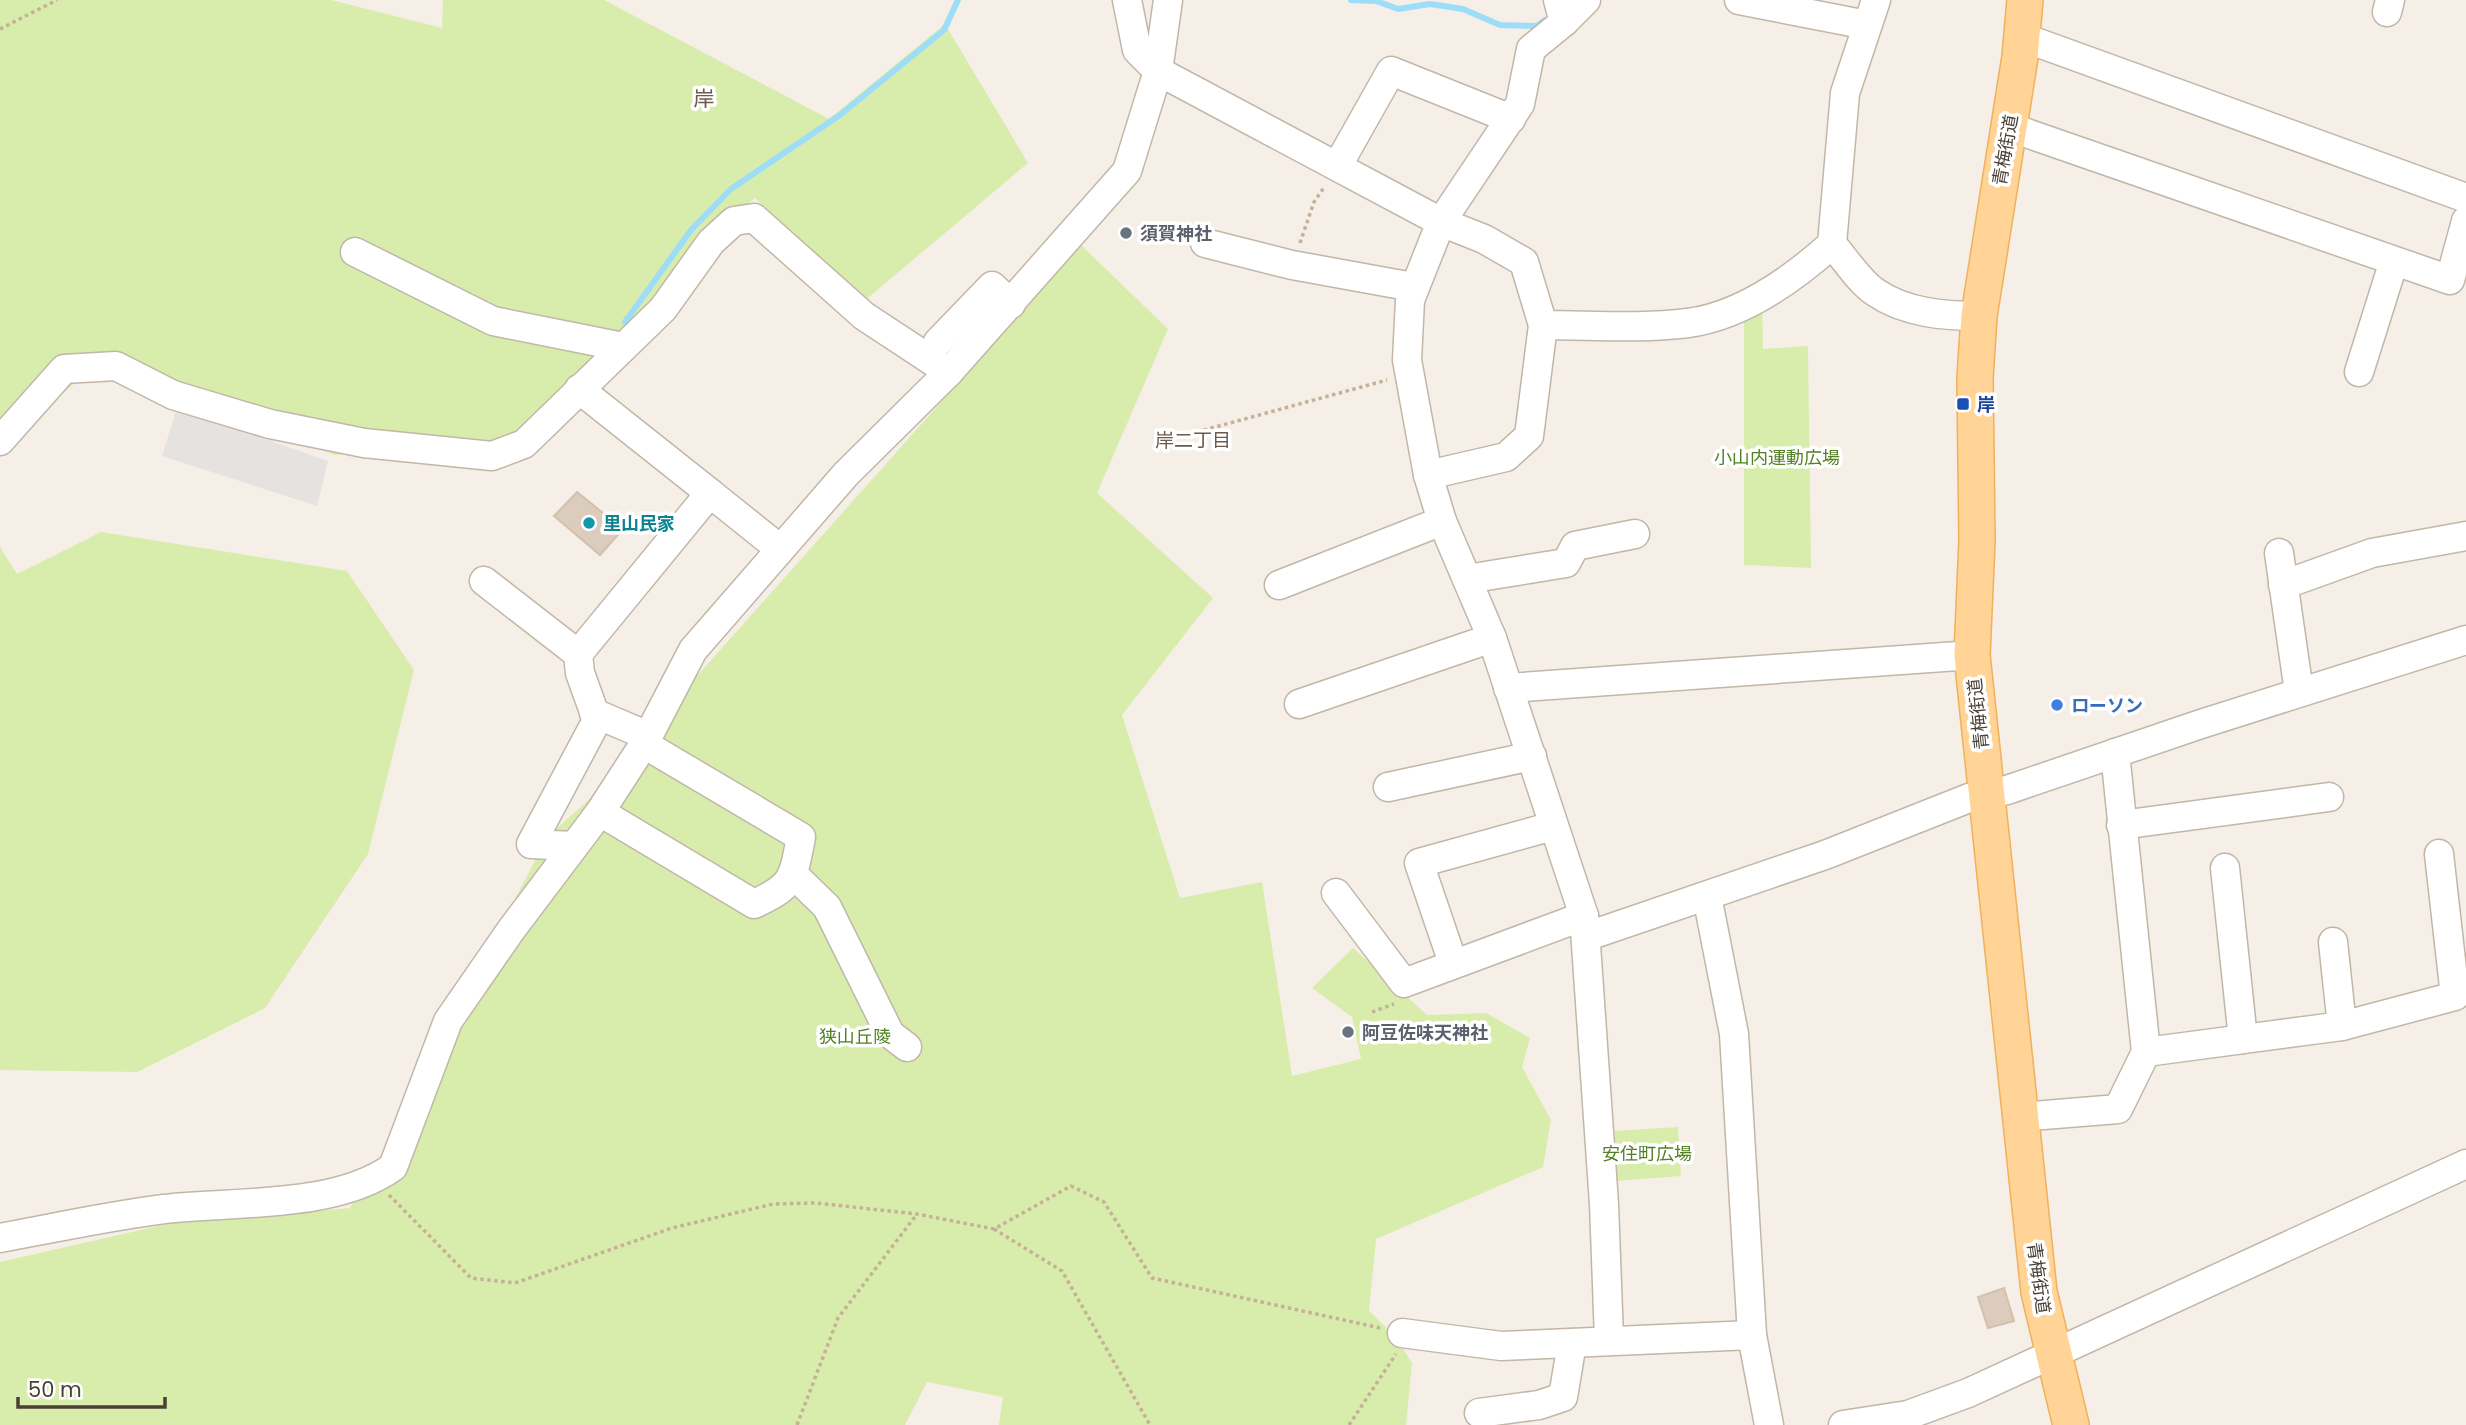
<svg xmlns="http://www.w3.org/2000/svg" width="2466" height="1425" font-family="Poppins,'Noto Sans JP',sans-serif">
<rect width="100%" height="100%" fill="#f5efe7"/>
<g fill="#d8edac">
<path d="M0 0H331L442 28 443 0H604L829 119 945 24 1028 163 863 302 755 198 717 228 608 354 502 443 334 455 116 366 87 373 0 445Z"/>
<path d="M1081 245 1168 329 1097 493 1213 598 1122 715 1180 898 1262 882 1292 1076 1361 1059 1352 1017 1312 988 1353 948 1427 1015 1486 1013 1530 1038 1522 1067 1551 1120 1543 1167 1376 1239 1369 1311 1396 1337 1412 1363 1406 1425H999L1003 1397 927 1382 905 1425H0V1262L167 1224 350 1208 409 1107 547 837 630 763 680 695Z"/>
<path d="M1762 297 1763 349 1808 346 1811 568 1744 565V306Z"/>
<path d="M101 532 347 571 414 670 368 854 265 1008 137 1072 0 1070V547L17 574Z"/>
<path d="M1678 1127 1681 1176 1615 1181V1131Z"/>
</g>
<path fill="#e6e2df" d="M177 408 328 461 317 506 162 456Z"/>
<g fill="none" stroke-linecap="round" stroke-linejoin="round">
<g stroke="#9dddf8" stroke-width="6">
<path d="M1351 0 1376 1 1398 9 1430 4 1463 9 1500 25 1537 26 1545 20"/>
<path d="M625 322 691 230 731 189 840 115 944 30 958 0"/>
</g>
</g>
<g fill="#dbccbe" stroke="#d3c0ad" stroke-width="2">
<path d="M577 492 623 529 600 555 554 516Z"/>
<path d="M2004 1288 2014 1321 1988 1328 1978 1297Z"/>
</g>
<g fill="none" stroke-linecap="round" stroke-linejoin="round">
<g stroke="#c2b6a8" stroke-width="31">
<g id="minor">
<path d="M1127 0 1137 50 1158 71 1441 222 1484 239 1524 262 1543 325C1592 325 1640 329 1688 323 1742 316 1793 279 1832 244L1845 93 1876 0"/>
<path d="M1558 0 1564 22 1531 49 1520 104 1441 222 1410 300 1407 360 1428 475 1442 521 1492 638 1584 916 1604 1204 1609 1339"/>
<path d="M1739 0 1867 25"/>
<path d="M2387 12 2390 0"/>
<path d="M1564 22 1586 0"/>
<path d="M2022 37 2466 198"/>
<path d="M2009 127 2450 280 2466 221"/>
<path d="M1338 165 1391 71 1511 119"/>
<path d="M1205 243 1292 265 1413 287"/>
<path d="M1832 244C1845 259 1859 281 1875 292 1905 313 1945 316 1979 316"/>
<path d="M355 252 493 321 623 347"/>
<path d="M938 342 992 286 1011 304"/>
<path d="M2359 372 2394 261"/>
<path d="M579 389 710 493"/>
<path d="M0 441 64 369 116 366 173 395 270 424 364 443 492 456 524 444 663 309 711 242 734 221 754 218 864 316 949 372"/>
<path d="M1428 475 1506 457 1529 436 1543 325"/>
<path d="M2279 553 2299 692"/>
<path d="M1467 579 1566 563 1575 546 1635 534"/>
<path d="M484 581 578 654"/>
<path d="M1279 585 1442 521"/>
<path d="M2283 585 2372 553 2466 536"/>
<path d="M1508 688 1972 655"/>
<path d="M1299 704 1492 638"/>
<path d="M594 713 648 736"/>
<path d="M2115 753 2146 1052 2342 1026 2455 996 2439 854"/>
<path d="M1388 787 1532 756"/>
<path d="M600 812 754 904C794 886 793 878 801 837L644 744"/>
<path d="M2121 825 2329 797"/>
<path d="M574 846 531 844 597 720 580 673 578 654 710 493 780 549"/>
<path d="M2225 868 2243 1039"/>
<path d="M793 874 827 907 890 1034 907 1047"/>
<path d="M1336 893 1404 983 1584 916"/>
<path d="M1707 896 1734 1034 1752 1335 1769 1425"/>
<path d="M1588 936 1825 855 1969 798 2007 790 2201 724 2466 640"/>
<path d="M2333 942 2342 1026"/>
<path d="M1453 963 1419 863 1553 826"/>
<path d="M2020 1117 2118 1109 2146 1052"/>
<path d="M0 1238C54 1228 109 1216 164 1209 233 1201 335 1209 393 1167L448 1021 511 930 600 812 644 744 693 650 846 474 949 372 1127 171 1158 71 1168 0"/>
<path d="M1402 1333 1501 1346 1752 1335"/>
<path d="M1479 1413 1539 1405 1563 1397 1572 1343"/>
<path d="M1843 1425 1908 1415 1968 1393 2466 1164"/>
</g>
</g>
<g stroke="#f0b15a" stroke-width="38">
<path id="major" d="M2025 0 2020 57 1979 316 1975 378 1977 541 1972 655 2039 1292 2071 1425"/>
</g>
<g stroke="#c5b098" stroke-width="3.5" stroke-dasharray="3.5 3.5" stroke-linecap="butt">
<path d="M0 29 57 0"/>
<path d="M1300 243 1314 202 1325 186"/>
<path d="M1197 432 1387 380"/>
<path d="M1372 1012 1394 1004"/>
<path d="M389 1195 471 1278 515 1283 672 1228 773 1204 816 1203 917 1214 994 1229 1071 1186 1104 1202 1152 1278 1380 1328"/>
<path d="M994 1229 1062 1271 1150 1425"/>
<path d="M797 1425 838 1318 917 1214"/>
<path d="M1349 1425 1396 1354"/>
</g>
<use href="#minor" stroke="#fff" stroke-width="28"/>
<use href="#major" stroke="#ffd496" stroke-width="35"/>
</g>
<g fill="#6b7280" stroke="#fff" stroke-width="2.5">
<circle cx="1126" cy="233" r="7"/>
<circle cx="1348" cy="1032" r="7"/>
</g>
<rect fill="#1a4fb4" stroke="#fff" stroke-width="2.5" x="1956" y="397" width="14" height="14" rx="3.5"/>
<circle fill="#0f9aa8" stroke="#fff" stroke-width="2.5" cx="589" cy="523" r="7"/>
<circle fill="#3f7fe0" stroke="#fff" stroke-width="2.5" cx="2057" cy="705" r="7"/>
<g text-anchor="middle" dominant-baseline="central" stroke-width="7" stroke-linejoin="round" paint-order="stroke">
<g font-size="18" fill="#493f35" stroke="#fff">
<text transform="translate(2005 150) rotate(-80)">青梅街道</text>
<text transform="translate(1978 714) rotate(-96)">青梅街道</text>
<text transform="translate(2039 1278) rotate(82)">青梅街道</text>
</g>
<g font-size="18" font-weight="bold" fill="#5b616d" stroke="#fff" text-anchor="start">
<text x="1140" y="233">須賀神社</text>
<text x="1362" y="1032">阿豆佐味天神社</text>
</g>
<g font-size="18" font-weight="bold" fill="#164399" stroke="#fff" text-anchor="start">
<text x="1977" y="404">岸</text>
</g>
<g font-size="18" fill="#518122" stroke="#fff">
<text x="1777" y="457">小山内運動広場</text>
<text x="855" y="1036">狭山丘陵</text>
<text x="1647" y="1153">安住町広場</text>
</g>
<g font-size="18" font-weight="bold" fill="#0d838f" stroke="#fff" text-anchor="start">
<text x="603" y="523">里山民家</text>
</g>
<g font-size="18" font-weight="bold" fill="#366cbe" stroke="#fff" text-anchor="start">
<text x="2071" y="705">ローソン</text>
</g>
<g font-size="19" fill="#6d5b4b" stroke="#fff">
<text x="1193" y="440">岸二丁目</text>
</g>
<g font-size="21" fill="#6d5b4b" stroke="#fff">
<text x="704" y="98">岸</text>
</g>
</g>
<path d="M18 1397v10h147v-10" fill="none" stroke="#493f35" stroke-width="3.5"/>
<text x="28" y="1397" font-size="21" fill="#493f35" stroke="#ffffff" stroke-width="5" paint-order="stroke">50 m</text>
</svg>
